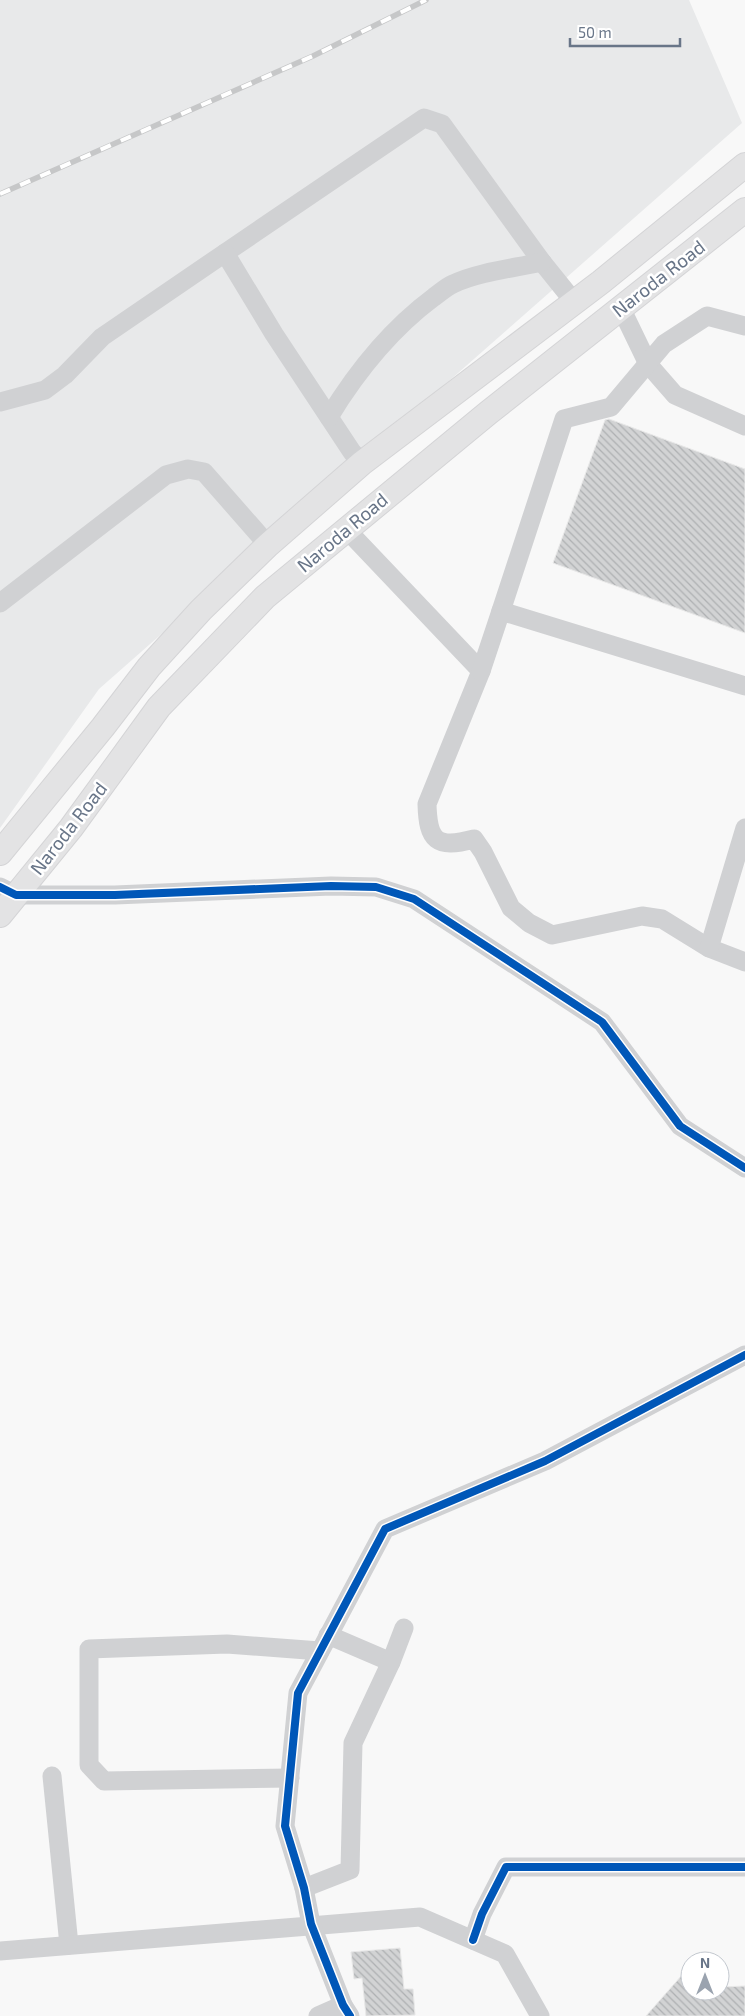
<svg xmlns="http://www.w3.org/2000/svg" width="745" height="2016" font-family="'Exo 2',sans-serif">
<defs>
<pattern id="building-back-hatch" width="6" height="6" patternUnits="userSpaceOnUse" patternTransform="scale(1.25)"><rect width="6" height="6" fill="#d2d3d4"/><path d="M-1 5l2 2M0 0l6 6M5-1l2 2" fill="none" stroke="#aeb0b2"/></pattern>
</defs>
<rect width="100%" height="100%" fill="#f8f8f8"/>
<path fill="#e8e9ea" d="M0 0H689L742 123 99 689 0 828Z"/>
<g fill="url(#building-back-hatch)" stroke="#e8e8e8">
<path d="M609 419 745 469V633L553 563 605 420Z"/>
<path d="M400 1948 404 1989H413L415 2015 366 2016 362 1978 354 1979 351 1952Z"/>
<path d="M690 1966V1991H720V1987L745 1986V2016H646Z"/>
</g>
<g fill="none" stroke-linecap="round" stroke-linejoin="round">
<g stroke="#d4d4d6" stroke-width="26">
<g id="major">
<path d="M0 853 103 727 149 667 201 610 268 545 362 463 601 282 745 165"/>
<path d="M0 915 71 828 159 707 265 597 488 413 745 210"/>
</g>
</g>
<g stroke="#d0d1d3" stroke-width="19">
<path d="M225 253 424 118 442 124 542 262 575 303"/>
<path d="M621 308 648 364 675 395 745 426"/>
<path d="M0 402 45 390 65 375 102 337 225 253 274 334 352 452 362 463"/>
<path d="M329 417C357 371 391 329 434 297 440 293 446 287 453 284 478 272 515 268 542 262"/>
<path d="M346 529 481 671 427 804C428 841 436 849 474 839L483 852 511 908 529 923 552 935 642 916 662 919 709 948 745 962"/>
<path d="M0 603 166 475 188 469 204 472 268 545"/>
<path d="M501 611 564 419 611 407 664 344 707 316 745 326"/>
<path d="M481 671 501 611 745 686"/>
<path d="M0 887 16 895H115L331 886 376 887 414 899 602 1022 680 1126 745 1168"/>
<path d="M709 948 745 828"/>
<path d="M328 1635 391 1662"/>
<path d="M52 1776 69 1945"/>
<path d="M290 1778 104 1781 89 1765V1649L227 1644 320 1651"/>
<path d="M304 1888 350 1870 353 1743 391 1662 404 1628"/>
<path d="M473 1940 482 1914 506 1867H745"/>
<path d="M0 1951 420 1917 505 1954 540 2016"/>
<path d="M318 2016 343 2005"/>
<path d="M350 2016 343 2005 311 1924 304 1888 285 1826 298 1693 385 1529 545 1461 745 1355"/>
</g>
<use href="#major" stroke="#e3e3e4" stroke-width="24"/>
<g stroke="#c6c7c8" stroke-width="5.5">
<path id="rail" d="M0 194 313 56 426 0"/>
</g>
<use href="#rail" stroke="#fff" stroke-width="4" stroke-dasharray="11" stroke-linecap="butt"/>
<g stroke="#fff" stroke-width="11">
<g id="cycleway">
<path d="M0 887 16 895H115L331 886 376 887 414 899 602 1022 680 1126 745 1168"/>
<path d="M473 1940 482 1914 506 1867H745"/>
<path d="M350 2016 343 2005 311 1924 304 1888 285 1826 298 1693 385 1529 545 1461 745 1355"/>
</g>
</g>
<use href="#cycleway" stroke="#0057b8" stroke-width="8"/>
</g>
<g text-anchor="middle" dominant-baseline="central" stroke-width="5" stroke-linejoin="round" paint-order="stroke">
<g font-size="19" fill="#687588" stroke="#fff">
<text transform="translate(658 278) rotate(-38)">Naroda Road</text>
<text transform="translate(342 532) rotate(-40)">Naroda Road</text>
<text transform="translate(68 828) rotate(-52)">Naroda Road</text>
</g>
</g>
<g transform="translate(705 1976)"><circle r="24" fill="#ffffff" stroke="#c3c8cf"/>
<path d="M0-4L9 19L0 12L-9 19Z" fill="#9aa3af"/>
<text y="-8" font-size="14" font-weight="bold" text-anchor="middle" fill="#687588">N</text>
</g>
<path d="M570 38v8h110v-8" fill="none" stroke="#687588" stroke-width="2.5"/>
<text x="578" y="38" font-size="15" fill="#687588" stroke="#ffffff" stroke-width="4" paint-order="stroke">50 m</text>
</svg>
